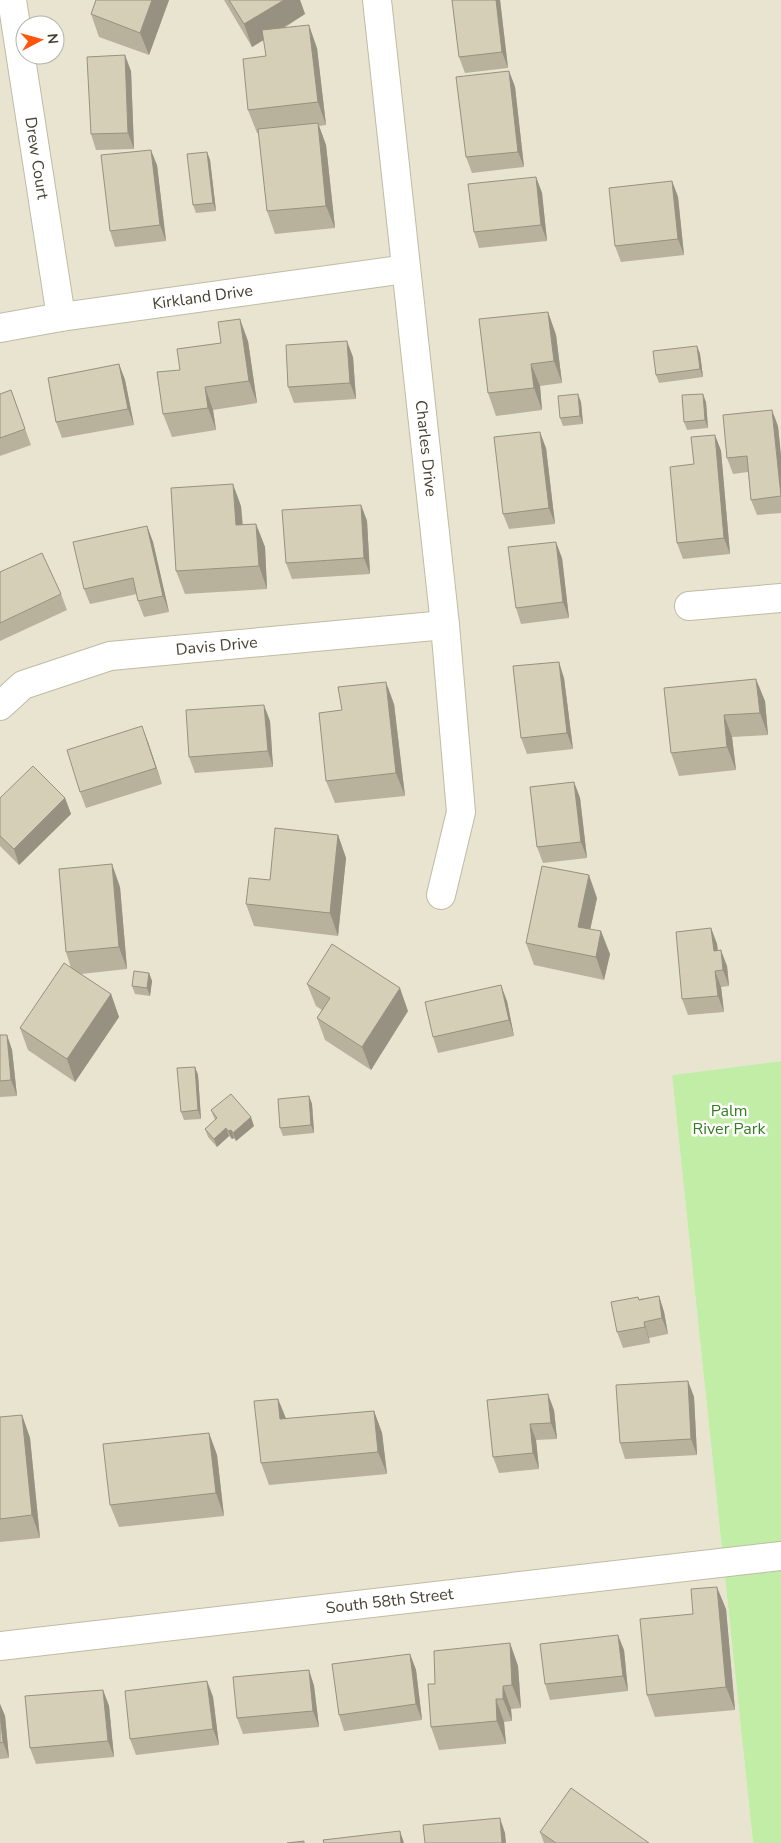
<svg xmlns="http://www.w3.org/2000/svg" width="781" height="1843" font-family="'Nunito Sans',sans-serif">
<rect width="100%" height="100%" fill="#f4f1e2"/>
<path fill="#e8e4d0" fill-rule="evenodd" d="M0 0H781V1061L672 1075 753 1843H0ZM25 25H55V55H25Z"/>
<path fill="#c2eda6" d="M781 1061V1843H753L672 1075Z"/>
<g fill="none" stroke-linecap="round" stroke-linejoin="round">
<g stroke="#c0bba4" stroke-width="30">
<g id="street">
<path id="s1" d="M12 0 61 317"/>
<path id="s2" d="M377 0 445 625 461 812 441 895"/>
<path id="s3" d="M0 328 61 317 406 269"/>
<path d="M689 606 781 598"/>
<path id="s4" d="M0 706 23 685 110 656 445 625"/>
<path id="s5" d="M0 1646 781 1556"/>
</g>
</g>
<use href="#street" stroke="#fff" stroke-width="28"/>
</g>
<g fill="#b8b29d">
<path d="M96 0H169L149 55 99 37 91 14Z"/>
<path d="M224 0H300L305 14 284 28 317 48 326 125 319 126 326 145 335 228 275 234 267 211 259 133H257L248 110 266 56 264 40 252 47Z"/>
<path d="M452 0H500L508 68 465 73 459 57Z"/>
<path d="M131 71 134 149 96 150 91 134Z"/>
<path d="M509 71 515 87 524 167 472 173 466 157Z"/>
<path d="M207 152 210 160 216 211 196 213 193 205Z"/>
<path d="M157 165 166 241 115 247 110 231Z"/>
<path d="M536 177 542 193 547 241 479 248 474 232Z"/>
<path d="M672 181 678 197 684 255 621 262 615 246Z"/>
<path d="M548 312 556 335 562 383 540 386 542 410 496 416 488 393Z"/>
<path d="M248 341 257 403 213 410 216 430 172 437 163 414 180 370Z"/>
<path d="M697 346 700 354 703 377 659 383 656 375Z"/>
<path d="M353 357 356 399 294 403 288 387Z"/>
<path d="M119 364 125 380 134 425 62 438 56 422Z"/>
<path d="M11 390 31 445 0 456V394Z"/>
<path d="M581 402 583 424 563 426 560 418Z"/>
<path d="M706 402 708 428 687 430 684 422Z"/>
<path d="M778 426 781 456V513L757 515 751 500 748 472 733 474 727 458Z"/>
<path d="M715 435 721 451 730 554 683 559 677 543 694 464Z"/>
<path d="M546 448 555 524 509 529 503 514Z"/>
<path d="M361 505 367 521 370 574 292 579 286 563Z"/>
<path d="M241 506 243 525 256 524 265 547 267 589 185 594 176 571Z"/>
<path d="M147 526 153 542 169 612 144 617 138 601 137 594 90 604 84 589Z"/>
<path d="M562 558 569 618 521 624 516 608Z"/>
<path d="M0 572 61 594 67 610 0 641Z"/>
<path d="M564 678 573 749 527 754 521 738Z"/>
<path d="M664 688 765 701 768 735 732 737 736 770 679 776 671 753Z"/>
<path d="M394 704 405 796 335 803 326 781Z"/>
<path d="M270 721 273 767 195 773 189 757Z"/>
<path d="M148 742 162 784 86 808 80 792Z"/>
<path d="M574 782 580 798 587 858 543 863 537 847Z"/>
<path d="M0 798H65L71 814 19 865 0 846Z"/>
<path d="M338 835 346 858 338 936 254 926 246 904 270 880Z"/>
<path d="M120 887 127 969 81 974 111 994 119 1017 75 1082 28 1050 20 1028 71 968 66 952Z"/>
<path d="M597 898 590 929 610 954 604 980 534 965 526 943Z"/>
<path d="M711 928 717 944 718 950 727 966 729 986 721 987 724 1012 688 1015 682 999Z"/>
<path d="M149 973 152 981 150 996 135 994 132 986Z"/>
<path d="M307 984 408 1011 371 1070 325 1040 317 1018 322 1010 316 1006Z"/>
<path d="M507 1001 514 1036 438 1053 433 1037Z"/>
<path d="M0 1035H7L12 1050 17 1096 0 1097Z"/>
<path d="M195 1067 198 1075 201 1119 184 1120 181 1112Z"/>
<path d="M309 1096 312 1104 314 1133 283 1136 280 1128Z"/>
<path d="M211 1110 254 1126 236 1141 234 1138 232 1139 229 1136 217 1147 208 1137 205 1129 215 1120Z"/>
<path d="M659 1296 664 1312 668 1334 649 1338 650 1343 623 1348 617 1332 639 1299Z"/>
<path d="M688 1381 694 1397 697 1455 625 1459 620 1443Z"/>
<path d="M278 1399 286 1419 374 1411 382 1433 387 1474 269 1485 261 1463Z"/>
<path d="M487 1400 554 1410 557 1439 536 1440 539 1469 499 1473 493 1457Z"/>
<path d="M22 1415 30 1438 40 1538 0 1542V1417Z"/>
<path d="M209 1433 217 1455 224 1516 119 1527 110 1505Z"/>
<path d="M726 1609 735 1710 655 1717 647 1695 693 1614Z"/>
<path d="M510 1643 518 1666 521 1708 511 1709 512 1721 504 1722 506 1744 439 1750 431 1727 435 1684Z"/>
<path d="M624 1650 628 1691 550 1700 545 1684Z"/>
<path d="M410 1654 416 1670 422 1720 344 1731 339 1715Z"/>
<path d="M309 1670 314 1686 319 1727 243 1734 237 1718Z"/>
<path d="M207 1681 213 1697 219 1745 136 1755 130 1739Z"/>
<path d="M103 1690 109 1706 114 1757 36 1764 30 1748Z"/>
<path d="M0 1704 5 1716 9 1758 0 1759Z"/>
<path d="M540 1832 649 1843H544Z"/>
</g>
<g fill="#969180">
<path d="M152 0H169L149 55 140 33Z"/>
<path d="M284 0H300L305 14 252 47 244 24Z"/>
<path d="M496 0H500L508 68 502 52Z"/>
<path d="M309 25 317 48 326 125 318 102Z"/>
<path d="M125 55 131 71 134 149 128 133Z"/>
<path d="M509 71 515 87 524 167 518 152Z"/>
<path d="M318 123 326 145 335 228 326 206Z"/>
<path d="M151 150 157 165 166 241 160 225Z"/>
<path d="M207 152 210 160 216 211 213 203Z"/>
<path d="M536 177 542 193 547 241 541 225Z"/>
<path d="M672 181 678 197 684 255 678 239Z"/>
<path d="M548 312 556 335 562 383 554 361Z"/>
<path d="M240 319 248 341 257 403 249 381Z"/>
<path d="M347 341 353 357 356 399 350 383Z"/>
<path d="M697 346 700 354 703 377 700 369Z"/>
<path d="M119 364 125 380 134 425 128 409Z"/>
<path d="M531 364 540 386 542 410 534 388Z"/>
<path d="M205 387 213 410 216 430 208 408Z"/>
<path d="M578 394 581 402 583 424 580 416Z"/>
<path d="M703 394 706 402 708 428 705 420Z"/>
<path d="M772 410 778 426 781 456V495Z"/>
<path d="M540 432 546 448 555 524 549 508Z"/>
<path d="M715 435 721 451 730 554 724 538Z"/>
<path d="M233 484 241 506 244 548 236 525Z"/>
<path d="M361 505 367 521 370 574 364 558Z"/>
<path d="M256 524 265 547 267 589 259 566Z"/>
<path d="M147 526 153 542 169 612 163 596Z"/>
<path d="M556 542 562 558 569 618 563 602Z"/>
<path d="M559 662 564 678 573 749 567 733Z"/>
<path d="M756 679 765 701 768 735 760 713Z"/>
<path d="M386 682 394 704 405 796 396 773Z"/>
<path d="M264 705 270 721 273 767 268 751Z"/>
<path d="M724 715 732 737 736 770 727 747Z"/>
<path d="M142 726 148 742 162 784 156 768Z"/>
<path d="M574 782 580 798 587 858 581 842Z"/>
<path d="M65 798 71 814 19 865 14 849Z"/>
<path d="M338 835 346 858 338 936 330 913Z"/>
<path d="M112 864 120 887 127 969 119 947Z"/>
<path d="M589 875 597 898 586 949 578 927Z"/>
<path d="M711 928 717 944 719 966 714 951Z"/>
<path d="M601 931 610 954 604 980 596 957Z"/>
<path d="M721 950 727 966 729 986 723 970Z"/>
<path d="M715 971 721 987 724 1012 718 996Z"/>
<path d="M149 973 152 981 150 996 147 988Z"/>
<path d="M501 985 507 1001 514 1036 509 1020Z"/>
<path d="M400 988 408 1011 371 1070 362 1047Z"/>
<path d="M111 994 119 1017 75 1082 67 1059Z"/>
<path d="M7 1035 12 1050 17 1096 11 1080Z"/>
<path d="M195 1067 198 1075 201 1119 198 1110Z"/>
<path d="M309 1096 312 1104 314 1133 311 1125Z"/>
<path d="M251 1117 254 1126 236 1141 233 1133Z"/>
<path d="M226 1128 229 1136 217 1147 214 1139Z"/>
<path d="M231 1130 234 1138 232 1139 228 1131Z"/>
<path d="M659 1296 664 1312 668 1334 662 1318Z"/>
<path d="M644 1322 649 1338 650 1343 645 1327Z"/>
<path d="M688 1381 694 1397 697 1455 691 1439Z"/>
<path d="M548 1394 554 1410 557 1439 551 1423Z"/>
<path d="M278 1399 287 1421 280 1419Z"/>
<path d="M374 1411 382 1433 387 1474 378 1452Z"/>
<path d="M22 1415 30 1438 40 1538 32 1515Z"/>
<path d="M530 1424 536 1440 539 1469 533 1453Z"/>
<path d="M209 1433 217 1455 224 1516 216 1493Z"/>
<path d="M717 1587 726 1609 735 1710 726 1687Z"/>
<path d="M618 1635 624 1650 628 1691 623 1676Z"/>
<path d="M510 1643 518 1666 521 1708 512 1685Z"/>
<path d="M410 1654 416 1670 422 1720 416 1704Z"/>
<path d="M309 1670 314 1686 319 1727 313 1711Z"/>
<path d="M207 1681 213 1697 219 1745 213 1729Z"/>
<path d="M503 1686 511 1709 512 1721 503 1699Z"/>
<path d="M103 1690 109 1706 114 1757 108 1741Z"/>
<path d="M496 1699 504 1722 506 1744 497 1721Z"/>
<path d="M0 1704 5 1716 9 1758 3 1742 0 1712Z"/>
<path d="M500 1818 505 1833 506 1843H502Z"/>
<path d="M400 1831 404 1843H401Z"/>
</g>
<g fill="#d6cfb7" stroke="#969180">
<path d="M96 0H152L140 33 91 14Z"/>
<path d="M229 0H284L244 24Z"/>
<path d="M452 0H496L502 52 459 57Z"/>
<path d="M309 25 318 102 248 110 243 59 266 56 262 30Z"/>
<path d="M125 55 128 133 91 134 87 57Z"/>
<path d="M509 71 518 152 466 157 456 77Z"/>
<path d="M318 123 326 206 267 211 258 129Z"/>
<path d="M151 150 160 225 110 231 101 155Z"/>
<path d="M207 152 213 203 193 205 187 154Z"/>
<path d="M536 177 541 225 474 232 468 184Z"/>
<path d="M672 181 678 239 615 246 609 188Z"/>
<path d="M548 312 554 361 531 364 534 388 488 393 479 319Z"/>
<path d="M240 319 249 381 205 387 208 408 163 414 157 372 180 370 177 349 221 343 218 322Z"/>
<path d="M347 341 350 383 288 387 286 345Z"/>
<path d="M697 346 700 369 656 375 653 351Z"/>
<path d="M119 364 128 409 56 422 48 378Z"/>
<path d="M11 390 25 429 0 438V394Z"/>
<path d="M578 394 580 416 560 418 558 396Z"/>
<path d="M703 394 705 420 684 422 682 395Z"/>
<path d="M772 410 781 496 751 500 747 456 727 458 723 415Z"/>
<path d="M540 432 549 508 503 514 494 437Z"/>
<path d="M715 435 724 538 677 543 670 467 694 464 691 437Z"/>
<path d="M233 484 236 525 256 524 259 566 176 571 171 488Z"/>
<path d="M361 505 364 558 286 563 282 510Z"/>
<path d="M147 526 163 596 138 601 133 578 84 589 73 542Z"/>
<path d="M556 542 563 602 516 608 508 547Z"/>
<path d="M42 553 61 594 0 623V572Z"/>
<path d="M559 662 567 733 521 738 513 666Z"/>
<path d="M756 679 760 713 724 715 727 747 671 753 664 688Z"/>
<path d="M386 682 396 773 326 781 319 713 342 710 338 687Z"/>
<path d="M264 705 268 751 189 757 186 710Z"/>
<path d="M142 726 156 768 80 792 67 750Z"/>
<path d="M33 766 65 798 14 849 0 836V798Z"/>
<path d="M574 782 581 842 537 847 530 787Z"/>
<path d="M275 828 338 835 330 913 246 904 249 878 270 880Z"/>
<path d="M112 864 119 947 66 952 59 869Z"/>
<path d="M542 866 589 875 578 927 601 931 596 957 526 943Z"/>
<path d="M711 928 714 951 721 950 723 970 715 971 718 996 682 999 676 932Z"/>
<path d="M332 944 400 988 362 1047 317 1018 330 998 307 984Z"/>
<path d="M64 963 111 994 67 1059 20 1028Z"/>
<path d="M134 971 149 973 147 988 132 986Z"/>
<path d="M501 985 509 1020 433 1037 425 1002Z"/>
<path d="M0 1035H7L11 1080 0 1081Z"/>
<path d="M195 1067 198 1110 181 1112 177 1068Z"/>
<path d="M231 1094 251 1117 233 1133 231 1130 228 1131 226 1128 214 1139 205 1129 217 1118 211 1110Z"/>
<path d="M309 1096 311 1125 280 1128 278 1099Z"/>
<path d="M659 1296 662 1318 644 1322 645 1327 617 1332 611 1302 638 1297 639 1300Z"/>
<path d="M688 1381 691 1439 620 1443 616 1385Z"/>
<path d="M548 1394 551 1423 530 1424 533 1453 493 1457 487 1400Z"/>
<path d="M278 1399 280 1419 374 1411 378 1452 261 1463 254 1401Z"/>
<path d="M22 1415 32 1515 0 1519V1417Z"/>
<path d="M209 1433 216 1493 110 1505 103 1444Z"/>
<path d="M717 1587 726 1687 647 1695 640 1619 693 1614 691 1589Z"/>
<path d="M618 1635 623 1676 545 1684 540 1644Z"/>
<path d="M510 1643 512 1685 503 1686V1699H496L497 1721 431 1727 428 1684H435L434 1651Z"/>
<path d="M410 1654 416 1704 339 1715 332 1664Z"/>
<path d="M309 1670 313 1711 237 1718 233 1677Z"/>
<path d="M207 1681 213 1729 130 1739 125 1691Z"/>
<path d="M103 1690 108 1741 30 1748 25 1696Z"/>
<path d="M0 1712 3 1742 0 1743Z"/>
<path d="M571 1788 649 1843H556L540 1832Z"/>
<path d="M500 1818 502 1843H425L423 1825Z"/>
<path d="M400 1831 401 1843H324L323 1840Z"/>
<path d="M304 1841V1843H287Z"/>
</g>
<g text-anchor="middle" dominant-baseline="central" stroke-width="5" stroke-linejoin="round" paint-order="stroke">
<g font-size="16" fill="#464132" stroke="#fff">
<text stroke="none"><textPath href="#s1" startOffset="160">Drew Court</textPath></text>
<text stroke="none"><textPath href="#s3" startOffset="205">Kirkland Drive</textPath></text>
<text stroke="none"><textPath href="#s2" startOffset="451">Charles Drive</textPath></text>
<text stroke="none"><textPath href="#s4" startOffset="230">Davis Drive</textPath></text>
<text stroke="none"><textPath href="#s5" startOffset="392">South 58th Street</textPath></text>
</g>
<g font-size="16" fill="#357e1f" stroke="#fff">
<text x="729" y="1111">Palm<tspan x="729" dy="18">River Park</tspan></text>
</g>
</g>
<g transform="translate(40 40) rotate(84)"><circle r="24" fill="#ffffff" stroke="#b5b3ad"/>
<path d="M0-4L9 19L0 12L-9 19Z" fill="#ff560e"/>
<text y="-8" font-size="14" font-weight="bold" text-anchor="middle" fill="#464132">N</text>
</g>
</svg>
